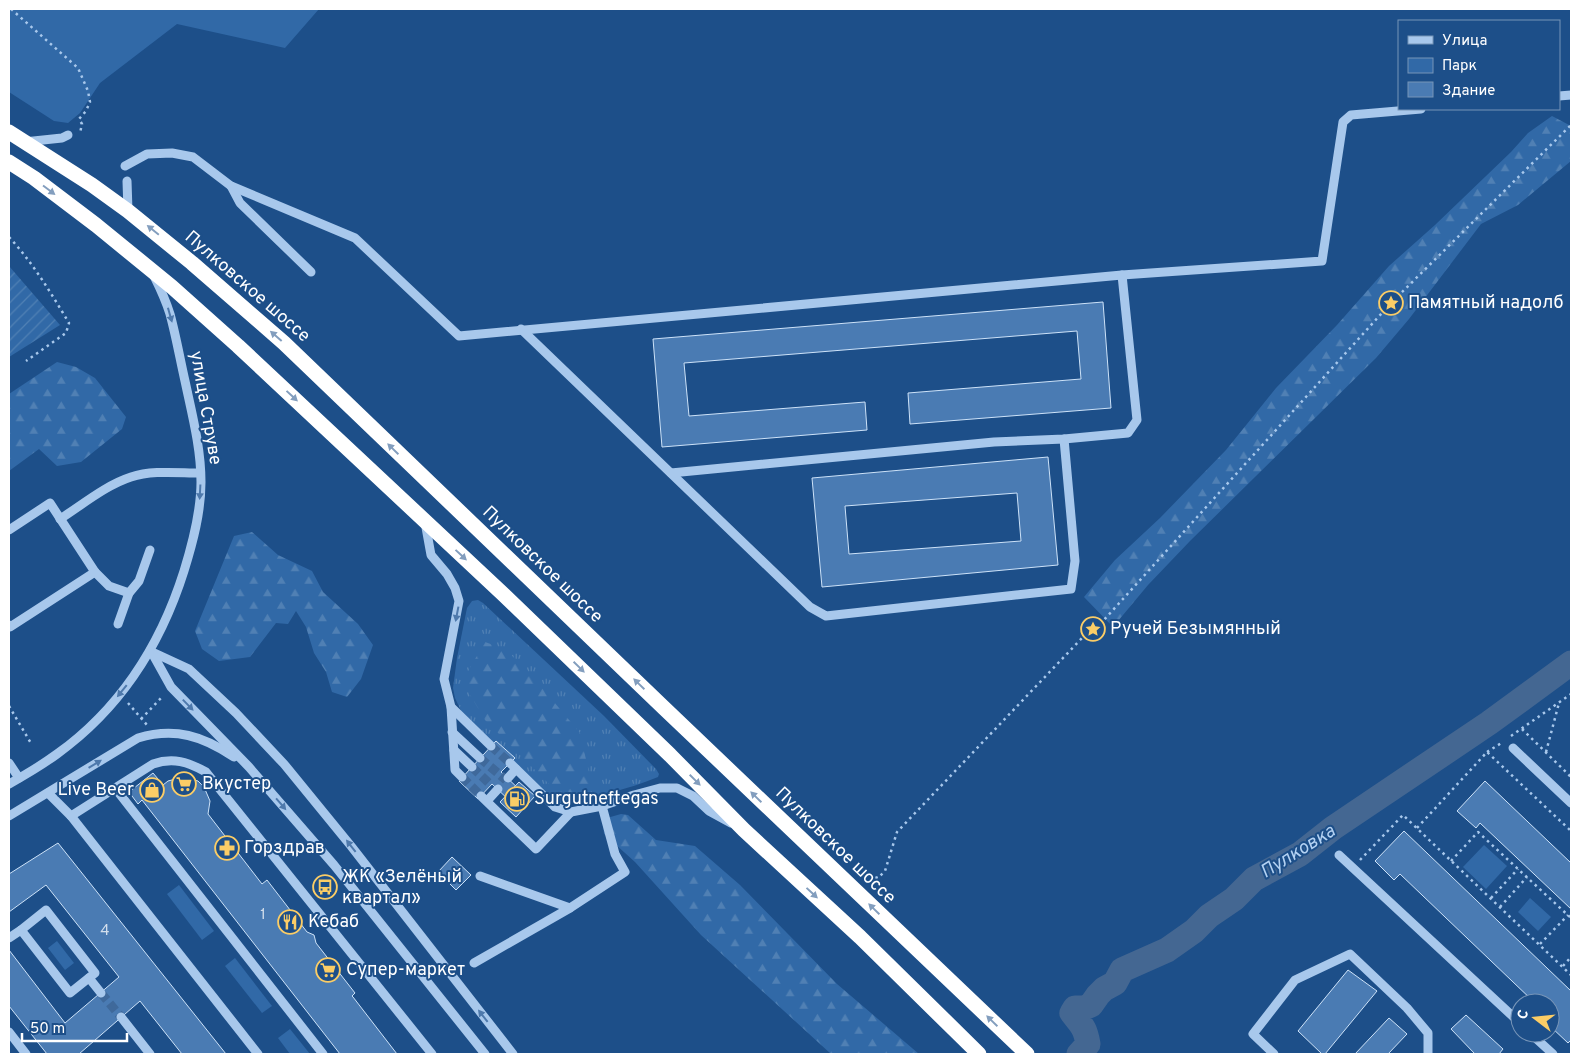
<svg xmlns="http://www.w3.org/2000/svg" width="1580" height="1063" font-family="Overpass,sans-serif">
<defs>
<pattern id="grass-tufts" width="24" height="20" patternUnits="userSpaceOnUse" patternTransform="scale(1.25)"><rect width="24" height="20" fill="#3169a7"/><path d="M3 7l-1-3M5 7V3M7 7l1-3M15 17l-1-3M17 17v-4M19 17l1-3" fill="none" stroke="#5080b4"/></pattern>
<pattern id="forest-firs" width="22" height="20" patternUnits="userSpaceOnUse" patternTransform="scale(1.25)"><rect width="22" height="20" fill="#3169a7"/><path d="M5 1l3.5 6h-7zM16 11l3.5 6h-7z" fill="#5080b4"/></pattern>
<pattern id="garden-furrows" width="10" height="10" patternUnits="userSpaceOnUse" patternTransform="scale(1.25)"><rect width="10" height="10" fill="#3169a7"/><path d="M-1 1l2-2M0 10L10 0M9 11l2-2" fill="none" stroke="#5080b4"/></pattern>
</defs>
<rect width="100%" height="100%" fill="#1d4f89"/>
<path fill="url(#grass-tufts)" d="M478 600 483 603 604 716 656 769 659 774 658 777C627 790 594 797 560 803L551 797 463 715 455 698 453 688 457 658 467 608 472 601Z"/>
<g fill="url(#forest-firs)">
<path d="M1552 116 1571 126V161L1518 205 1481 224 1409 319 1376 358 1190 541 1148 585 1113 627 1084 597 1115 560 1160 518 1226 450 1276 388 1337 325 1389 266 1435 225 1511 152 1528 133Z"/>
<path d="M57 362 76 367 95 378 126 417 122 429 81 462 57 466 39 449 9 471V394Z"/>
<path d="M252 532 278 555 312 571 323 592 358 624 373 645 361 679 347 697 332 692 326 672 314 653 306 627 296 611 288 624 276 623 250 657 219 661 202 649 195 631 234 536Z"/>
<path d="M485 642 502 648 523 665 580 733 590 777 589 787 584 792H563L554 789 485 720 469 693 467 673Z"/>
<path d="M621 814 628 815 656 840 695 846 740 885 837 984 919 1054H831L701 935 635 862 604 834 603 823 607 818Z"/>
</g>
<g fill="#3169a7">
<path d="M9 9H319L285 48 177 24 100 83 80 113 68 123 54 121 9 92Z"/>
<path d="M1484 845 1507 866 1486 889 1463 867Z"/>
<path d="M179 885 214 931 202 940 167 894Z"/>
<path d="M1530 898 1551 917 1538 931 1518 912Z"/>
<path d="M57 941 74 963 65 970 48 948Z"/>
<path d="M235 958 272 1006 262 1013 225 966Z"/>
<path d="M290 1029 310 1054H290L278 1038Z"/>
</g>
<path fill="url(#garden-furrows)" d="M9 266 60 325 9 357Z"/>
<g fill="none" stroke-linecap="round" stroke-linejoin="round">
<path stroke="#446792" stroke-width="25" d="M1079 1054 1088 1044C1085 1027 1082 1026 1072 1013L1075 1008H1084L1091 1005 1098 995 1104 989 1115 983 1122 970 1167 950 1194 931 1209 916 1234 899 1254 879 1300 854 1333 828 1489 723 1571 663"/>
</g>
<g fill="#4a7bb3" stroke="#cde2f8" fill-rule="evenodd">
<path d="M1103 302 1111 408 910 424 908 393 1081 379 1077 331 684 363 689 416 865 402 867 430 662 447 653 339Z"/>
<path d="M1048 457 1058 565 822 587 812 478ZM1017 493 1021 541 849 554 845 506Z"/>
<path d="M496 741 515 758 501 772 522 792 512 803 492 784 478 799 459 781Z"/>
<path d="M153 773 163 785 168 781 183 777 198 781 204 787 210 801 208 814 262 884 267 880 307 932 314 935 316 943 355 993 352 996 353 997 397 1054H340L142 800 138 804 129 792Z"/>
<path d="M1485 781 1571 863V909L1480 823 1476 828 1457 811Z"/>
<path d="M519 782 535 796 516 817 500 802Z"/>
<path d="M1404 831 1571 991V1040L1568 1043 1550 1026V1003H1535L1400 874 1394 880 1375 861Z"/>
<path d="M58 843 226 1054H182L140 1001 79 1054H47L9 1006V950L65 1023 119 977 46 885 9 912V874Z"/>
<path d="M452 857 471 875 456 890 438 872Z"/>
<path d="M1348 970 1377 991 1325 1054H1322L1298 1031Z"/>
<path d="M1466 1015 1503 1049 1499 1054H1475L1451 1029Z"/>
<path d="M1389 1018 1407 1034 1388 1054H1355Z"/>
</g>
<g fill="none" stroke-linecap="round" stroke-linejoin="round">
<g stroke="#3f699b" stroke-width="9" stroke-dasharray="9 4.5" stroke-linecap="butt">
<path d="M491 746 510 763"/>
<path d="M480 758 506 780"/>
<path d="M472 767 491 785"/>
<path d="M462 777 481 796"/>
<path d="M101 993 121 1017"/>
</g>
<g stroke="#a8c8ec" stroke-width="2.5" stroke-dasharray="2.5 4" stroke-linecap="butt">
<path d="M11 9 78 68 88 91 90 102 86 111 79 119 82 124 80 133"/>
<path d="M9 237C33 263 51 293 69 323L66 333 26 361"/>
<path d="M128 703 147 725"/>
<path d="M9 706 32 745"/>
<path d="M141 719 163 696"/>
<path d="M1522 729 1571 777"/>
<path d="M1511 736 1571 694"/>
<path d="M1487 752 1503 742"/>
<path d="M1546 752 1559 703"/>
<path d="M1417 828 1487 752 1571 831"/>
<path d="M1360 860 1403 815 1571 975"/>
<path d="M1451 861 1478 832 1571 918"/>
<path d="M858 875 861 872 878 878 885 871 897 832 1083 637 1103 621 1391 303 1571 125"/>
<path d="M1491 898 1518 869"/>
<path d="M1500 907 1527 877"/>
<path d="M1540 944 1568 915"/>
<path d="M1563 966 1571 957"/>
</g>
<g stroke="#a8c8ec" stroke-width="9">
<path d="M1559 96 1571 95"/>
<path d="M24 142 62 138 68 135"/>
<path d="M125 166 147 154 172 153 193 157 231 186 355 238 459 336 1122 275 1322 261 1343 122 1351 115 1421 109"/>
<path d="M127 181 128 211"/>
<path d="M231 186 240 203 311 272"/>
<path d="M521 329 810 607 826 616 1071 589 1075 561 1064 439"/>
<path d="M671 473 994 442 1064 439 1128 433 1137 420 1122 275"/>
<path d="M60 519C82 505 106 485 131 477 152 470 178 473 200 473"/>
<path d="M425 522 431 555 447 574 455 588 459 601 444 679 451 707 455 770 462 777"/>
<path d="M9 530 50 503 95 572 10 627 9 625"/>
<path d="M95 572 109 586 129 593"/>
<path d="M118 624 129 593 139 581 150 550"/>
<path d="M150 651 189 669 236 713 284 764 351 846 513 1054"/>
<path d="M151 651 171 687 249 767 334 865 485 1054"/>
<path d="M451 707 491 746"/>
<path d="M452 732 480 758"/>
<path d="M1513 748 1571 803"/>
<path d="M454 750 472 767"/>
<path d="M9 763 19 778"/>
<path d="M510 763 555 807 571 812 602 806 634 795 660 788H677L693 796 709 811 731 823"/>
<path d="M508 778 516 769"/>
<path d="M9 784C25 775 42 765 57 754 121 708 161 644 184 571 193 542 201 512 201 482 201 448 192 414 185 381 180 359 176 336 170 314 166 301 160 288 154 276"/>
<path d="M115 788 323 1054"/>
<path d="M48 793 71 816 258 1054"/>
<path d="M481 796 536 849 571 812"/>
<path d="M487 801 498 789"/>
<path d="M9 816 138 738C175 727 203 736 234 757"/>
<path d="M71 816 153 764C173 757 188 762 206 772L432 1054"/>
<path d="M1339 855 1520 1023"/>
<path d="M480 876 570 908"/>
<path d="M46 910 95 973 70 993 21 930Z"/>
<path d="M9 938 21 930"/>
<path d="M474 963 570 908 625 872 615 854 602 806"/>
<path d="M89 978 101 993"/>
<path d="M121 1017 150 1054"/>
<path d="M9 1032 26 1054"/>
<path d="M1530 1033 1553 1054"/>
<path d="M1274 1054 1253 1034 1295 980 1350 954 1407 1008 1428 1033V1054"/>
</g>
<g stroke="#fff" stroke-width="15">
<path d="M9 132 92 185 128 211 192 263 284 343 664 708 1027 1054"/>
<path d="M9 162 34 178 96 225 172 287 238 346 504 595 670 755 744 830 860 937 979 1054"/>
</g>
</g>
<defs><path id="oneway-solid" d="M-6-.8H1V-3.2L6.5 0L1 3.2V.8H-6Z" transform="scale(1.25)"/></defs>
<g fill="#839ebe">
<use href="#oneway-solid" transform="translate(49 190) rotate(37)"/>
<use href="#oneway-solid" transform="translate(153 230) rotate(-141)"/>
<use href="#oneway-solid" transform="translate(276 336) rotate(-139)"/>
<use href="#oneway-solid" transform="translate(292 396) rotate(43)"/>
<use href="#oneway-solid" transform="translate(393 449) rotate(-136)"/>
<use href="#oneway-solid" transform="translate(461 555) rotate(43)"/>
<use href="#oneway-solid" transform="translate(579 667) rotate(44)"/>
<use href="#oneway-solid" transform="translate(639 684) rotate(-136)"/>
<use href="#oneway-solid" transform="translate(695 780) rotate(45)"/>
<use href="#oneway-solid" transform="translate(756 797) rotate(-136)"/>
<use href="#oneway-solid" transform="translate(812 893) rotate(43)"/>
<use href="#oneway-solid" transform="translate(874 909) rotate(-136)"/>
<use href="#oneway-solid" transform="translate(992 1021) rotate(-136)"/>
</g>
<g fill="#4e79ac">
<use href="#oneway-solid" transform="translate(170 315) rotate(74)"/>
<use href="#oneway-solid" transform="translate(200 492) rotate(93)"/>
<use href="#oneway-solid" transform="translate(457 614) rotate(101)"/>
<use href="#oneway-solid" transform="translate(122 691) rotate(129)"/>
<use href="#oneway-solid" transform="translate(188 705) rotate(46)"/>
<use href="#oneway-solid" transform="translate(95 764) rotate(-31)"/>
<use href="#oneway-solid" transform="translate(281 804) rotate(49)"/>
<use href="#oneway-solid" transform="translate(351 846) rotate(-128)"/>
<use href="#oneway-solid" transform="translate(483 1016) rotate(-128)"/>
</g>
<defs>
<g id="sight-ring" transform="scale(1.25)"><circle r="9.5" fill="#1d4f89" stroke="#fbcd66" stroke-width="1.5"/><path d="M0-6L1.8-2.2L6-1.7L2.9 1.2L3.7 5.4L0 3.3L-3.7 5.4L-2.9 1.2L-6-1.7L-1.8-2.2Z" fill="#fbcd66"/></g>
<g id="supermarket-ring" transform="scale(1.25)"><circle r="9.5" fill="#1d4f89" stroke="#fbcd66" stroke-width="1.5"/><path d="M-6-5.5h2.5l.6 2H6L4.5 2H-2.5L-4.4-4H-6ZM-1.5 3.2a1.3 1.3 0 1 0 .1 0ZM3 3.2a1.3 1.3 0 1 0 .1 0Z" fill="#fbcd66"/></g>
<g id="shop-ring" transform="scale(1.25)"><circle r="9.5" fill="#1d4f89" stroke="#fbcd66" stroke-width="1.5"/><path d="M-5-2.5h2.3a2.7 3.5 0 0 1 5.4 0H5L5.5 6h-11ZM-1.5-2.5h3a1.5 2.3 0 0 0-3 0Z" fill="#fbcd66"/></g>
<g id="fuel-ring" transform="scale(1.25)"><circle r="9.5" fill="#1d4f89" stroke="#fbcd66" stroke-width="1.5"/><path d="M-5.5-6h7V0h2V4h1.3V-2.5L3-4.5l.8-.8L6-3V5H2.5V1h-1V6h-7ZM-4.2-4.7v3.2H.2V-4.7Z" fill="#fbcd66"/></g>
<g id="pharmacy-ring" transform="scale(1.25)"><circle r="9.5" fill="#1d4f89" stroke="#fbcd66" stroke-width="1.5"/><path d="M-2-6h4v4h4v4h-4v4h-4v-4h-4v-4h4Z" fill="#fbcd66"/></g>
<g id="bus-ring" transform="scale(1.25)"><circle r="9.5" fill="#1d4f89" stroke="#fbcd66" stroke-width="1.5"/><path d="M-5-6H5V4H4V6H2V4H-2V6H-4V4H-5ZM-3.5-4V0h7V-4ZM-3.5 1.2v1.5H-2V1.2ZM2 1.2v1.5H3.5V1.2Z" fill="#fbcd66"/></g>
<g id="restaurant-ring" transform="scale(1.25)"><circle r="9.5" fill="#1d4f89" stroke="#fbcd66" stroke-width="1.5"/><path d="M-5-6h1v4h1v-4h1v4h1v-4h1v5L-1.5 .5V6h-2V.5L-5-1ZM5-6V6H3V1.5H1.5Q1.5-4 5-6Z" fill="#fbcd66"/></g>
</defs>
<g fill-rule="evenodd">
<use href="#sight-ring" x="1391" y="303"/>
<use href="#sight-ring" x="1093" y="629"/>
<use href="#supermarket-ring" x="184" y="784"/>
<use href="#shop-ring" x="152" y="790"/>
<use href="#fuel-ring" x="517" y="799"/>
<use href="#pharmacy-ring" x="227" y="848"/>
<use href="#bus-ring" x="325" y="887"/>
<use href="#restaurant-ring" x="290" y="922"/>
<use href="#supermarket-ring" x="328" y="970"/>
</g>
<g text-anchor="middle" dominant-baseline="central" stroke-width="4" stroke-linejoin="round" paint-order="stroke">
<g font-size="15" fill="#d2deec">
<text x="263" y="915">1</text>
<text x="105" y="931">4</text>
</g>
<g font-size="18" fill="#fff" stroke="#1d4f89">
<text transform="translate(247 287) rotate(41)">Пулковское шоссе</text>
<text transform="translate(205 408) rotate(80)">улица Струве</text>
<text transform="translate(542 565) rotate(44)">Пулковское шоссе</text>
<text transform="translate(835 846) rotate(44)">Пулковское шоссе</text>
</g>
<g font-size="18" fill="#fff" stroke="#1d4f89" text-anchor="start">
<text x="1408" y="303">Памятный надолб</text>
<text x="1110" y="629">Ручей Безымянный</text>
<text x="202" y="784">Вкустер</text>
<text x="134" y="790" text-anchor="end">Live Beer</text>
<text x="534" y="799">Surgutneftegas</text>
<text x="244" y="848">Горздрав</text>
<text x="342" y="877">ЖК «Зелёный<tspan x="342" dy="21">квартал»</tspan></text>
<text x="308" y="922">Кебаб</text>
<text x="346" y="970">Супер-маркет</text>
</g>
<g font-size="19" font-style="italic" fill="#b4d2f3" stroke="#1d4f89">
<text transform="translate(1298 852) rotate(-32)">Пулковка</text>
</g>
</g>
<rect width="1580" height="1063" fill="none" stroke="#ffffff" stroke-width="20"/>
<rect x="1398" y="20" width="162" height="90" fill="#1d4f89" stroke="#7795b8"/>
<rect x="1408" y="36" width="25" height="8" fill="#a8c8ec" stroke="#7795b8"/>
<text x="1442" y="45" font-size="15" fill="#ffffff">Улица</text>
<rect x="1408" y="58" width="25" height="15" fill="#3169a7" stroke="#7795b8"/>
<text x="1442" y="70" font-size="15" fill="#ffffff">Парк</text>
<rect x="1408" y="82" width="25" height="15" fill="#4a7bb3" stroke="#7795b8"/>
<text x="1442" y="95" font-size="15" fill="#ffffff">Здание</text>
<g transform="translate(1535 1018) rotate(286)"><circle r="24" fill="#1d4f89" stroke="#7795b8"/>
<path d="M0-4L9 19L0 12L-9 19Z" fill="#fbcd66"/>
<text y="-8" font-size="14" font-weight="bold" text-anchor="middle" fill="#ffffff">С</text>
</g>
<path d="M22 1033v8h105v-8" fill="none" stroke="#ffffff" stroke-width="2.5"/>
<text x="30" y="1033" font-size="15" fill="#ffffff" stroke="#1d4f89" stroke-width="4" paint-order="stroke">50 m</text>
</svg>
